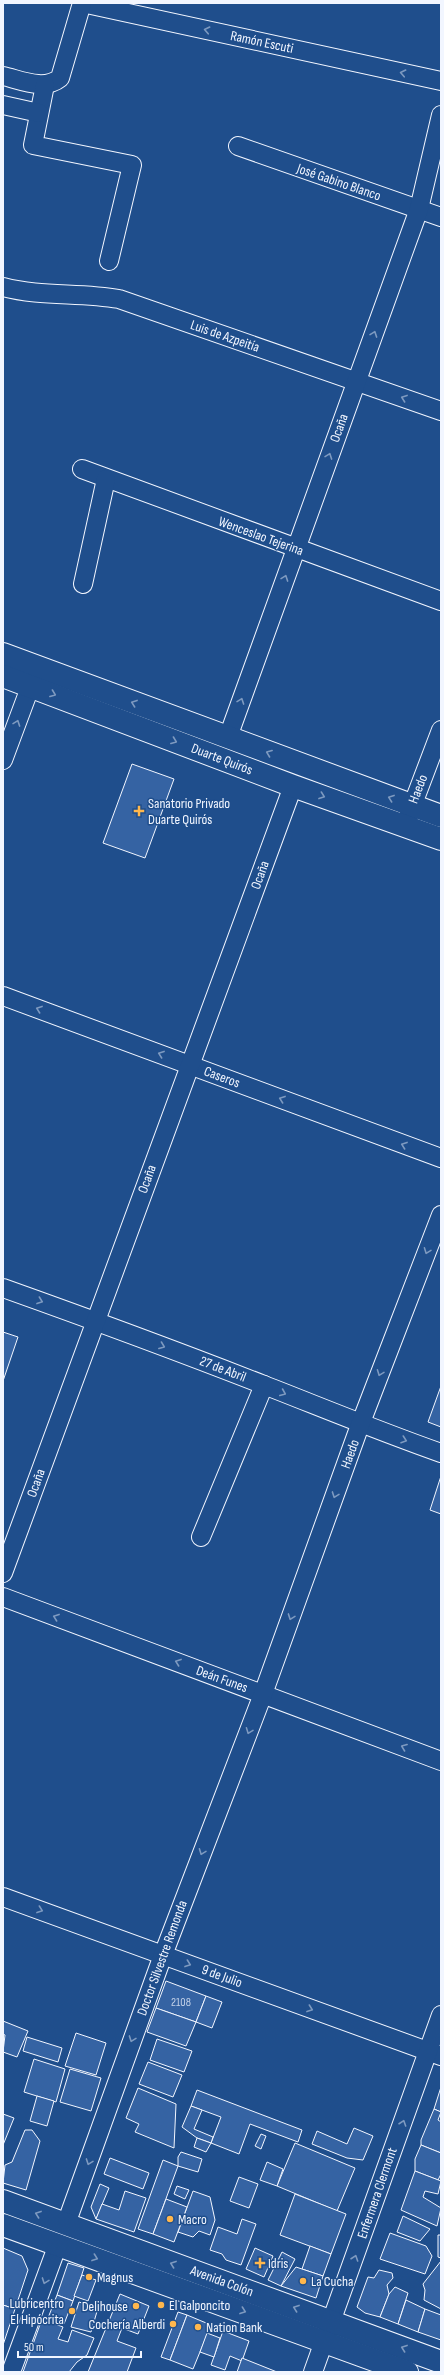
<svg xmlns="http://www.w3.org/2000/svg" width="444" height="2375" font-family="'Sofia Sans Condensed',sans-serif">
<rect width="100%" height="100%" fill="#1f4e8c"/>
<g fill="#3563a3" stroke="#f2f6ff">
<path d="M132 764 174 779 145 858 103 843Z"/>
<path d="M3 1332 18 1337 3 1381Z"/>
<path d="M441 1386V1427L428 1422Z"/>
<path d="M441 1476V1514L430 1510Z"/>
<path d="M166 1981 206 1996 196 2022 156 2008Z"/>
<path d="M206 1996 222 2002 212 2028 196 2022Z"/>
<path d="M156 2008 196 2022 186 2046 147 2032Z"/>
<path d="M3 2021 28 2031 17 2057 3 2052 5 2035 3 2034Z"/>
<path d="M76 2033 106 2043 96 2075 65 2066Z"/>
<path d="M27 2037 62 2048 58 2062 23 2051Z"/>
<path d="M157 2039 192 2051 184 2072 150 2060Z"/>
<path d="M34 2059 65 2069 56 2102 24 2092Z"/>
<path d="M148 2062 182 2075 173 2097 139 2084Z"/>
<path d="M70 2069 101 2078 91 2111 60 2102Z"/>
<path d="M441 2087V2112L434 2109Z"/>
<path d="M138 2088 176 2104 174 2148 135 2132 139 2124 126 2118Z"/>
<path d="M197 2090 302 2130 298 2142 250 2124 239 2154 211 2143 221 2117 191 2106Z"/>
<path d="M37 2096 54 2101 47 2126 30 2121Z"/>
<path d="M191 2106 202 2110 194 2129 213 2137 211 2143 197 2138 182 2127Z"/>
<path d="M434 2109 441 2112 438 2120 441 2122V2153L421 2145V2140Z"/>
<path d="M3 2114 14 2118 3 2145Z"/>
<path d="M354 2128 373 2136 363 2160 347 2158 312 2144 317 2131 347 2144Z"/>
<path d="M25 2130H32L40 2141 26 2190 3 2183 5 2165 12 2162Z"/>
<path d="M261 2134 266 2136 261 2149 255 2146Z"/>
<path d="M197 2138 211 2143 206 2152 194 2147Z"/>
<path d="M295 2143 355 2168 337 2211 277 2186Z"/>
<path d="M421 2145 441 2153V2174L438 2180 415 2171V2159Z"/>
<path d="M181 2152 202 2159 198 2172 178 2166V2157Z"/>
<path d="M110 2158 149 2173 143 2189 104 2174Z"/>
<path d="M163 2160 178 2166 153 2234 138 2229Z"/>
<path d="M267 2162 283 2169 277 2186 260 2180Z"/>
<path d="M415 2171 441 2181 438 2194 425 2191 423 2197 441 2208 437 2226 401 2210Z"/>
<path d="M239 2177 258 2184 249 2208 230 2201Z"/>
<path d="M100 2184 109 2188 96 2219 91 2207Z"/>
<path d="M177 2186 189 2190 185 2199 174 2194Z"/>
<path d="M125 2191 146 2198 134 2232 96 2219 102 2204 119 2210Z"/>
<path d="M193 2191 210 2197 215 2220 210 2235 199 2231 193 2237 178 2232Z"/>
<path d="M295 2194 346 2214 331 2254 280 2235Z"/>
<path d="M166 2199 187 2207 174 2242 153 2234Z"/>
<path d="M403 2216 430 2229 420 2241 397 2232Z"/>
<path d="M242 2219 256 2224 241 2265 226 2260 222 2254 210 2250 218 2227 237 2234Z"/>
<path d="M390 2233 426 2246 432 2256 425 2274 380 2259Z"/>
<path d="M438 2235H441V2258L438 2257Z"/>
<path d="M310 2246 331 2254 323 2276 302 2269Z"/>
<path d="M3 2248 22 2256 28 2270 15 2309 3 2305Z"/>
<path d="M255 2248 273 2256 264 2277 246 2269Z"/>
<path d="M282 2252 295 2259 281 2286 268 2280Z"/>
<path d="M441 2261V2309L424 2300 425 2290 423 2284Z"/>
<path d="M68 2263 84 2268 73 2301 57 2295Z"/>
<path d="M296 2267 323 2276 316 2298 281 2286Z"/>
<path d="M379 2270 392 2273 393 2278 387 2285 389 2294 380 2317 365 2313 357 2307 368 2277 374 2278Z"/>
<path d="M82 2275 96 2280 88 2301 74 2296Z"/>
<path d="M395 2287 408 2293 398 2324 380 2317 389 2294Z"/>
<path d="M120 2294 149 2306 138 2334 122 2328 117 2341 136 2348 127 2372H88Z"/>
<path d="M57 2295 73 2301 64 2324 48 2318Z"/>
<path d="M406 2300 425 2309 418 2332 398 2324Z"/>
<path d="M79 2302 98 2308 91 2332 71 2327Z"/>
<path d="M3 2305 15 2309 3 2345Z"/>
<path d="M425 2309 441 2315V2340L418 2332Z"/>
<path d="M178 2312 187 2315 170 2360 161 2357Z"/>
<path d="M187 2315 211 2325 193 2369 170 2360Z"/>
<path d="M42 2319 63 2327 58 2339 68 2342 72 2330 94 2338 87 2355 77 2362 69 2372H23Z"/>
<path d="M223 2331 249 2341 242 2361 230 2356 225 2370 211 2365Z"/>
<path d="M207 2333 220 2338 214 2357 200 2352Z"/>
<path d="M242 2358 277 2372H237Z"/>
</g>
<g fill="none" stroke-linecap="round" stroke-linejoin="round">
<g stroke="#f2f6ff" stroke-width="20">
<g id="minor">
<path d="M82 3 441 81"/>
<path d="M3 76C21 80 44 91 60 78L82 3"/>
<path d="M45 85 33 145 132 165 109 261"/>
<path d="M3 105 39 113"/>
<path d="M238 146 441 217"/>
<path d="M3 287C41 297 80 292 119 299L441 411"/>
<path d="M82 469 441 601"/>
<path d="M83 584 106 479"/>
<path d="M228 737 419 209 441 115"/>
<path d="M3 760 35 674"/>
<path d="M408 817 441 730"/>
<path d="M3 996 441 1158"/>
<path d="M3 1288C90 1319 177 1351 264 1385 323 1408 381 1432 441 1453"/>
<path d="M201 1537 264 1385"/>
<path d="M3 1573 293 786"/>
<path d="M3 1597 441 1761"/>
<path d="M3 1897 441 2056"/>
<path d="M66 2224 163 1955 263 1694 360 1425 441 1215"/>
<path d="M11 2372 58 2244"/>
<path d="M313 2372 441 2015"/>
</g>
</g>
<g stroke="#f2f6ff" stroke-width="24">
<g id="major">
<path d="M3 654 441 816"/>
<path d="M3 676 293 786 441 839"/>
<path d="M3 2201 441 2362"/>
<path d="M3 2225 407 2372"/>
</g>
</g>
<use href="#minor" stroke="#1f4e8c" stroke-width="18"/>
<use href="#major" stroke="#1f4e8c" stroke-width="22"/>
</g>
<defs><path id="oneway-chevron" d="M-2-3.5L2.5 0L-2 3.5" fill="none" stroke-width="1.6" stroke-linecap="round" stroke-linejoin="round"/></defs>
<g stroke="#7e9ac0">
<use href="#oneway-chevron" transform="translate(207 30) rotate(-168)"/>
<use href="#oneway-chevron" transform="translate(403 73) rotate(-168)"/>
<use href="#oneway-chevron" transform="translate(374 334) rotate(-70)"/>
<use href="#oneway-chevron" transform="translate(404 398) rotate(-160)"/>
<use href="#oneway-chevron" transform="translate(329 456) rotate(-70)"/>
<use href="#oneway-chevron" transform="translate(285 578) rotate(-70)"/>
<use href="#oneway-chevron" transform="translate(53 694) rotate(21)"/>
<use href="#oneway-chevron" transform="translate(241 701) rotate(-70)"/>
<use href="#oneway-chevron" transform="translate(134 703) rotate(-160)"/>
<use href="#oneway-chevron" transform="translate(17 723) rotate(-70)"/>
<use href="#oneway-chevron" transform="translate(174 741) rotate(21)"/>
<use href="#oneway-chevron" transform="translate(269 753) rotate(-159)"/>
<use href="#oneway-chevron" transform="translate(322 796) rotate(20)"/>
<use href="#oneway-chevron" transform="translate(391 798) rotate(-160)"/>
<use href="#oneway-chevron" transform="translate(39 1009) rotate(-160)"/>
<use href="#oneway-chevron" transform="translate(161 1054) rotate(-160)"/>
<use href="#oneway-chevron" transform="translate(282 1099) rotate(-160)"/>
<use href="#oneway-chevron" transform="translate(404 1145) rotate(-160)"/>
<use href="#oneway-chevron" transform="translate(427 1251) rotate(111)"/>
<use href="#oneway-chevron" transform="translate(40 1301) rotate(20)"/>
<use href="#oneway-chevron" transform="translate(162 1346) rotate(21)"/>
<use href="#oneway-chevron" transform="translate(380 1373) rotate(111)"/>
<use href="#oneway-chevron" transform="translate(283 1393) rotate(23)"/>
<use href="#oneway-chevron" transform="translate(404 1440) rotate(19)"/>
<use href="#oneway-chevron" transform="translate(335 1495) rotate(110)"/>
<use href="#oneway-chevron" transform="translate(56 1617) rotate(-160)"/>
<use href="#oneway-chevron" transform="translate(291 1617) rotate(110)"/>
<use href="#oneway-chevron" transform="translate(178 1662) rotate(-160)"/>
<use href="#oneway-chevron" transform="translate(249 1731) rotate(111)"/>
<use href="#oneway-chevron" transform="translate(404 1747) rotate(-159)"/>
<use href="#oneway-chevron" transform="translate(202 1852) rotate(111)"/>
<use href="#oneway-chevron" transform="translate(40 1910) rotate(20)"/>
<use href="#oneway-chevron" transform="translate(188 1964) rotate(20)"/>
<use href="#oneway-chevron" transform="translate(310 2009) rotate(20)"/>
<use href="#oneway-chevron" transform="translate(132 2039) rotate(110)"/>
<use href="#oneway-chevron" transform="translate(403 2123) rotate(-71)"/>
<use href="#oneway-chevron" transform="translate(89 2162) rotate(110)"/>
<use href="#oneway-chevron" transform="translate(38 2214) rotate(-160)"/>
<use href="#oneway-chevron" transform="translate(95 2258) rotate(20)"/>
<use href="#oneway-chevron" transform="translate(355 2258) rotate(-71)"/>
<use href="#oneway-chevron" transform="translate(173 2264) rotate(-160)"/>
<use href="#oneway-chevron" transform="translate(45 2281) rotate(110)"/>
<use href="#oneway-chevron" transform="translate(296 2308) rotate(-160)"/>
<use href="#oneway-chevron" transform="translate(243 2311) rotate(20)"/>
<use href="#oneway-chevron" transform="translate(404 2348) rotate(-160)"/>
</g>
<g fill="#ffb74d" stroke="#1f4e8c" stroke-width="1.5">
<path d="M137 805h4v4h4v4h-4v4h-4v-4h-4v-4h4z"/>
<circle cx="170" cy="2219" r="4"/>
<path d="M258 2257h4v4h4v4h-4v4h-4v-4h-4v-4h4z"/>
<circle cx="89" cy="2277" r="4"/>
<circle cx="303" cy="2281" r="4"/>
<circle cx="161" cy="2305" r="4"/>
<circle cx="136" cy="2306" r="4"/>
<circle cx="72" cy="2311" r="4"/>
<circle cx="173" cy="2324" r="4"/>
<circle cx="198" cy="2327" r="4"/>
</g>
<g text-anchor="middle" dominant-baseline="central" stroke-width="3" stroke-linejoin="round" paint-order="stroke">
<g font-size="12" fill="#c3d1e8">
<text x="181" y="2002">2108</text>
</g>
<g font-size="14" fill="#f2f6ff" stroke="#1f4e8c">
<text transform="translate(262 42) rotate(12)">Ramón Escuti</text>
<text transform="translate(339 182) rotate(19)">José Gabino Blanco</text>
<text transform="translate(225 336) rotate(19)">Luis de Azpeitía</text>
<text transform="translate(339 428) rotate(-70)">Ocaña</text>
<text transform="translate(261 536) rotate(20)">Wenceslao Tejerina</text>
<text transform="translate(222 759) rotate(21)">Duarte Quirós</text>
<text transform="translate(418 789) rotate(-69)">Haedo</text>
<text transform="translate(260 875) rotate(-70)">Ocaña</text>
<text transform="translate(222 1077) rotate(20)">Caseros</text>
<text transform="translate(147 1179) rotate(-70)">Ocaña</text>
<text transform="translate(223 1369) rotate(21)">27 de Abril</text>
<text transform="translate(350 1454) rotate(-70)">Haedo</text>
<text transform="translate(36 1483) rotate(-70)">Ocaña</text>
<text transform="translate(222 1679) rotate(20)">Deán Funes</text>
<text transform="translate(162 1958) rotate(-70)">Doctor Silvestre Remonda</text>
<text transform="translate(222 1976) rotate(20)">9 de Julio</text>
<text transform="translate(377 2193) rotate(-71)">Enfermera Clermont</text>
<text transform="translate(222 2281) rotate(20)">Avenida Colón</text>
</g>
<g font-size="14" fill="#f2f6ff" stroke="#1f4e8c" text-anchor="start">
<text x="148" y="803">Sanatorio Privado<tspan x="148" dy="16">Duarte Quirós</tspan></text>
<text x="178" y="2219">Macro</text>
<text x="268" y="2263">Idris</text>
<text x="97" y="2277">Magnus</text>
<text x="311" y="2281">La Cucha</text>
<text x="64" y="2303" text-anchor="end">Lubricentro<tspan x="64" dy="16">El Hipócrita</tspan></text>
<text x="169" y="2305">El Galponcito</text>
<text x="128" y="2306" text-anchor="end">Delihouse</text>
<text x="165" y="2324" text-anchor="end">Cochería Alberdi</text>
<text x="206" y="2327">Nation Bank</text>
</g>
</g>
<rect width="444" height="2375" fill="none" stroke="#f2f6ff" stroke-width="8"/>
<path d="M18 2351v6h123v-6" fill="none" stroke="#f2f6ff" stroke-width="2"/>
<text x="24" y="2351" font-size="12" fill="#f2f6ff" stroke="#1f4e8c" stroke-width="3" paint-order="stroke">50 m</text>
</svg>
